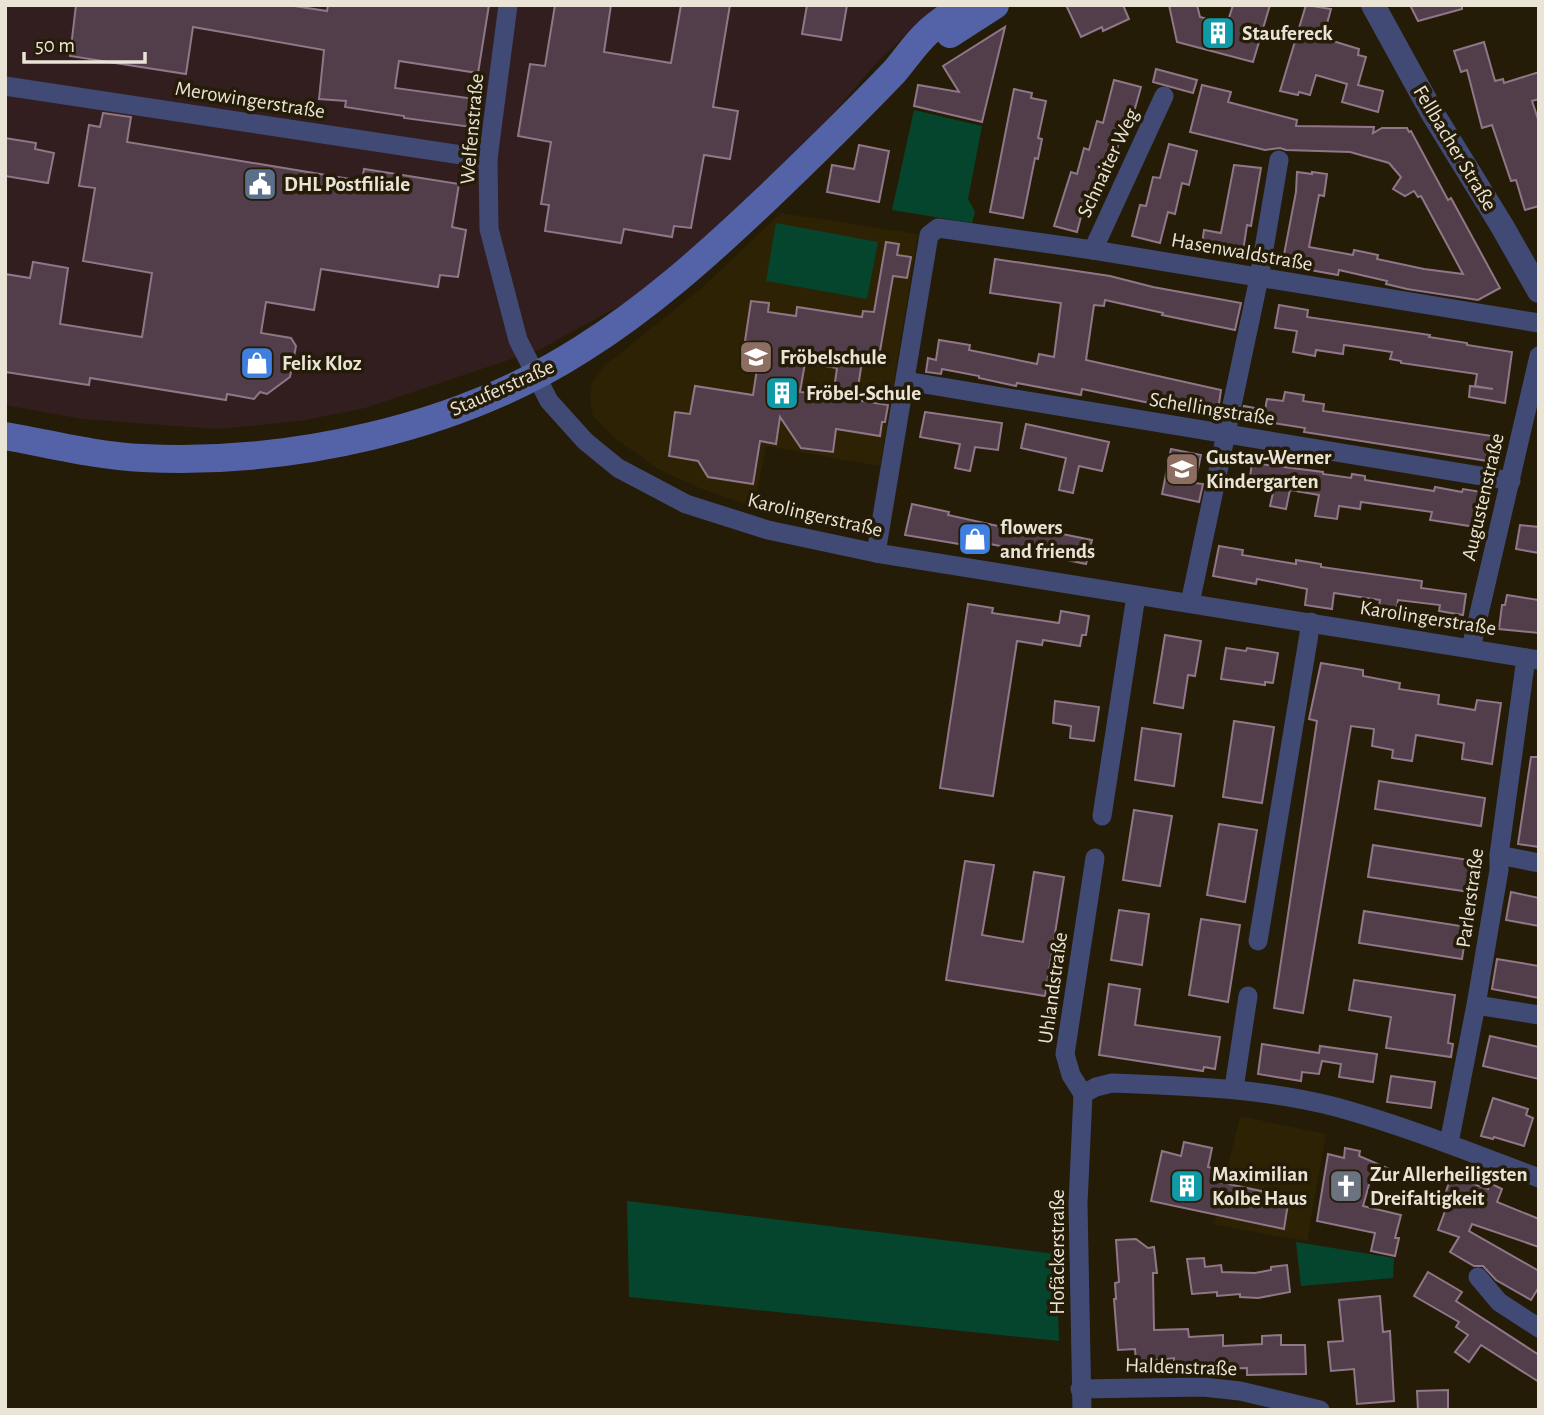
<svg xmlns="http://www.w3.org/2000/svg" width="1544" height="1415" font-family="'Alegreya Sans',sans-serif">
<rect width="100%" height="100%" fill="#251c07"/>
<path fill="#321e1f" d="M5 5H938L878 61 754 205 668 279 541 349 365 408 300 421 217 429 82 419 5 405Z"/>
<g fill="#2e2204">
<path d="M781 213 918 234 880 466 766 446 754 507 699 488 660 470 613 437 593 416 590 399 592 382 603 367 704 286Z"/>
<path d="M1240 1116 1326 1134 1307 1241 1214 1225Z"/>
</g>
<g fill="#06452d">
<path d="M914 110 982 126 968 199 975 212 972 223 892 210Z"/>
<path d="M776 223 878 242 867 299 766 281Z"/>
<path d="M627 1201 1056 1254 1059 1341 629 1297Z"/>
<path d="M1296 1242 1394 1258 1393 1278 1301 1286Z"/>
</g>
<g fill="#523d4b" stroke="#907787" stroke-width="2" fill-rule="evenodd">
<path d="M76 5H288L327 11 328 5H489L478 73 399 61 395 88 475 99 471 127 404 118V116L345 107 346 101 319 99 324 50 193 27 186 74 70 56Z"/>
<path d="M555 5H611L604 52 671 63 681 5H730L713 107 738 111 730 159 704 155 691 228 674 226 672 237 624 229 621 243 545 231 549 205 541 204 551 142 518 136 530 64 545 66Z"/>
<path d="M807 5H847L841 40 802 34Z"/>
<path d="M1066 5H1123L1129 19 1103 31 1102 27 1081 37Z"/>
<path d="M1169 5H1197L1200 17 1227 24 1233 5H1270L1253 62 1177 42Z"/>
<path d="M1306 5 1331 9 1323 38 1359 49 1358 55 1366 57 1358 85 1383 91 1378 112 1342 102 1347 84 1316 75 1310 95 1299 92 1298 95 1280 91Z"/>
<path d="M1410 5H1462V9L1418 21Z"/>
<path d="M1005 27 982 122 914 106 918 85 959 92 943 66Z"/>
<path d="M1484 42 1495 81 1503 79 1504 83 1539 72V99L1532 101 1539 122V206L1525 210 1516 180 1511 181 1492 125 1482 128 1467 70 1461 72 1454 51Z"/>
<path d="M1156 69 1197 80 1193 93 1153 82Z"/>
<path d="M1114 80 1141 87 1129 130 1123 128 1115 157 1110 155 1103 181 1096 179 1089 207 1084 205 1077 232 1054 226 1071 172 1077 174 1084 148 1089 150 1097 121 1103 123Z"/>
<path d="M1202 85 1231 92 1228 102 1297 120 1296 126 1374 127 1373 133 1382 128H1407L1409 132 1411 131 1448 200 1451 198 1500 288 1478 300 1407 289 1386 284 1387 281 1339 270 1338 275 1282 265 1296 192 1297 172 1312 174V172L1327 174 1324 196 1319 195 1309 247 1353 255 1354 250 1378 255 1377 259 1424 269 1463 274 1421 196 1418 197 1414 191 1405 196 1393 189 1401 177 1389 163 1350 152 1286 150 1280 148 1265 150 1190 132Z"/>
<path d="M1014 89 1032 93 1031 98 1046 101 1038 138 1042 139 1038 159 1035 158 1023 218 990 212Z"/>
<path d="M103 113 131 117 127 142 362 181 364 169 459 184 452 227 466 230 458 277 440 275 438 287 321 269 314 310 266 302 261 333 291 338 296 346 290 377 267 394 260 392 254 399 227 394 226 400 90 378 89 385 5 372V274L30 278 33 262 68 268 60 324 142 337 152 273 83 261 95 188 79 186 89 125 100 127Z"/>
<path d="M5 138 36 143 35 149 54 153 48 183 5 176Z"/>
<path d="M1169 144 1197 151 1189 185 1182 183 1175 214 1168 212 1160 243 1132 236 1140 205 1146 206 1153 177 1160 178Z"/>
<path d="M859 145 889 151 879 202 827 192 832 165 854 169Z"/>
<path d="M1234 165 1261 168 1251 226 1247 225 1242 258 1201 251 1204 230 1221 233Z"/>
<path d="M886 242 899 244 897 255 911 257 907 278 893 276 879 357 863 355 856 400 888 405 885 422H882L880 436 836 429 833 452 801 448 780 417 776 444 760 441 753 484 708 477 698 461 669 456 675 412 690 414 695 386 753 395 761 343 745 341 751 301 769 303 768 312 796 316 797 307 862 317 863 311 874 312ZM805 363 837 368 833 396 800 392Z"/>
<path d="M995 259 1110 276 1153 287 1241 303 1235 330 1162 315 1163 313 1105 300 1104 306 1094 305 1086 360 1221 390 1217 417 1082 389 1081 395 1017 383 1016 386 979 378V376L942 369 941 374 926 372 928 358 936 360 939 340 970 345 969 350 1037 364 1039 354 1054 357 1061 303 990 293Z"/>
<path d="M1279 305 1308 310 1307 317 1430 335 1429 337 1467 343V345L1512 352 1505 403 1469 397 1470 386 1493 389 1475 386 1477 374 1401 363V361L1390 359 1392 352 1344 345 1343 354 1316 350 1315 356 1293 352 1297 331 1275 328Z"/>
<path d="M1285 392 1304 395 1303 401 1324 404 1323 411 1499 437 1494 462 1304 432 1305 428 1261 421V424L1241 421 1244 406 1265 410 1267 399 1283 401Z"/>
<path d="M925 412 1002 423 998 450 975 447 970 471 955 468 960 444 920 437Z"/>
<path d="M1026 424 1109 442 1102 471 1079 466 1073 493 1059 490 1066 458 1021 448Z"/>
<path d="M1171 449 1201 455 1195 483 1203 484 1199 502 1162 494Z"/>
<path d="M1252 463 1323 472V474L1351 478 1352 474 1365 476V480L1434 491 1435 487 1462 492 1463 489 1488 493 1484 516 1478 515 1476 527 1430 520 1432 512 1361 502 1360 509 1339 506 1337 519 1315 516 1319 495 1290 490 1286 509 1270 506 1274 488 1249 484Z"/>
<path d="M912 504 949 512 948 515 1007 528 1008 523 1092 540 1086 564 990 544 989 549 905 535Z"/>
<path d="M1520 525 1539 527V553L1516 549Z"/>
<path d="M1219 546 1243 550 1242 555 1296 564V560L1321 564V567L1422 581 1421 588 1466 594 1463 615 1439 611 1440 605 1398 600 1396 613 1378 611 1380 600 1334 593 1332 609 1305 605 1307 589 1257 579 1256 584 1213 576Z"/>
<path d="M1507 595 1539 600V633L1499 629 1502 605H1505Z"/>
<path d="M968 604 993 608 992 613 1059 623 1061 611 1089 616 1086 635H1082L1080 646 1043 640 1042 645 1017 641 993 796 940 788Z"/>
<path d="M1165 635 1201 641 1195 676 1188 675 1183 708 1154 703Z"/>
<path d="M1226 648 1246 651 1247 648 1278 653 1273 683 1265 682V685L1221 679Z"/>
<path d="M1321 663 1363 670V676L1400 683 1399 689 1439 695 1438 704 1475 710 1477 700 1501 703 1492 764 1462 759 1464 743 1416 735 1412 761 1392 758 1393 750 1372 746 1374 729 1351 726 1303 1013 1274 1008 1317 721 1309 719Z"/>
<path d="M1055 701 1099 707 1094 741 1070 738 1071 726 1053 723Z"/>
<path d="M1234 721 1274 727 1262 803 1223 797Z"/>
<path d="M1142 728 1181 734 1174 786 1135 780Z"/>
<path d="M1531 757H1539V847L1518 844Z"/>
<path d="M1379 781 1485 798 1481 826 1375 809Z"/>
<path d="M1134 810 1172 816 1160 886 1123 880Z"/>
<path d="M1219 824 1257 830 1245 902 1207 895Z"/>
<path d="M1373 845 1475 861 1470 892 1368 877Z"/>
<path d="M965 861 994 865 982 935 1023 942 1034 872 1064 877 1045 996 946 980Z"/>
<path d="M1511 892 1539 898V926L1506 920Z"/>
<path d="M1119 910 1149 914 1142 965 1111 960Z"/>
<path d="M1364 911 1467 927 1462 959 1359 943Z"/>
<path d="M1201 919 1240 925 1228 1002 1189 995Z"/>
<path d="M1497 959 1539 966V998L1492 989Z"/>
<path d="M1354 980 1455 995 1448 1043 1453 1044 1451 1057 1386 1048 1391 1017 1349 1010Z"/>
<path d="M1109 984 1140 989 1135 1025 1220 1037 1215 1069 1204 1067 1203 1071 1099 1055Z"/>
<path d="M1490 1036 1539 1047V1079L1483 1066Z"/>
<path d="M1262 1044 1319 1053 1320 1046 1377 1054 1373 1082 1339 1077 1341 1064 1322 1061 1319 1074 1302 1072 1301 1081 1258 1074Z"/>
<path d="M1391 1076 1435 1082 1431 1108 1387 1102Z"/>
<path d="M1493 1098 1528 1109 1526 1115 1533 1118 1524 1146 1494 1137 1493 1139 1481 1136Z"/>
<path d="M1184 1142 1212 1148 1208 1167 1222 1170 1219 1182 1289 1197 1284 1229 1151 1201 1162 1151 1181 1156Z"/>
<path d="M1345 1148 1360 1151 1359 1156 1399 1173 1397 1180 1372 1174 1363 1206 1401 1215 1395 1238H1399L1395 1256 1371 1251 1375 1233 1317 1221 1328 1154 1344 1158Z"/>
<path d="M1451 1176 1488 1189 1490 1183 1502 1189 1497 1202 1539 1219V1247L1472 1224 1469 1231 1539 1271V1287L1531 1300 1496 1280 1483 1266H1474L1450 1252 1459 1237 1438 1230 1448 1203 1443 1201Z"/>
<path d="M1136 1239 1148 1248 1154 1247 1157 1273H1153L1154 1330 1188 1329 1189 1337 1223 1335V1346L1262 1344V1336L1281 1335V1345H1305L1306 1374 1247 1375V1368L1174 1370V1358L1136 1362 1135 1349 1118 1350 1114 1299H1116L1115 1283 1119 1282 1116 1240Z"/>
<path d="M1204 1258 1205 1267 1221 1265 1222 1272 1255 1273 1271 1270V1267L1287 1265 1290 1292 1258 1298 1240 1297V1294L1217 1296V1292L1192 1294 1187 1259Z"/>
<path d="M1428 1272 1462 1292 1456 1301 1539 1355V1382L1481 1345 1469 1362 1455 1352 1468 1335 1456 1327 1459 1322 1414 1296Z"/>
<path d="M1380 1296 1383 1332 1390 1331 1394 1401 1357 1404 1354 1369 1331 1371 1328 1342 1343 1341 1339 1300Z"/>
<path d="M1448 1390V1410H1418L1417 1391Z"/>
</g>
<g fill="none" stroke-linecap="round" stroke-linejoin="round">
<g stroke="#414a75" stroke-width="19">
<path d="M508 5 488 159 489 229 518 340 549 401 585 441 618 468 686 504 768 530 876 553 1539 660"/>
<path d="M5 86 488 159"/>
<path d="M1093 250 1164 96"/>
<path d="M906 381 1511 481"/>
<path d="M876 553 929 235 938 228 1093 250 1539 323"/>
<path d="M1190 603 1259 278 1279 160"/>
<path d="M1471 648 1539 356"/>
<path d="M1102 816 1136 596"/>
<path d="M1499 855 1539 863"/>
<path d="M1258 941 1311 622"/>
<path d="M1476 1005 1539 1015"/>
<path d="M1234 1088 1248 996"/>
<path d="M1083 1094 1096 1087 1112 1083C1187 1086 1263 1088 1336 1107 1405 1126 1472 1153 1539 1178"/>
<path d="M1083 1094 1071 1075 1065 1054 1095 858"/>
<path d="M1449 1143 1476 1005 1499 870V855L1526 658"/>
<path d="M1478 1277 1499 1302 1539 1328"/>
<path d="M1080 1389 1203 1387 1240 1391 1320 1410"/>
<path d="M1082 1410 1078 1204 1083 1094"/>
</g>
<path stroke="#414a75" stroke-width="24" d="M1373 5 1433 114 1502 226 1539 291"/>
<g stroke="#5462a8" stroke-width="28">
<path d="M950 34 995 5"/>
<path d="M5 436C50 444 97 456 143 458 290 465 457 429 582 349 649 307 707 255 764 201 808 159 853 115 895 71 906 58 915 44 928 32 938 22 952 14 963 5"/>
</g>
</g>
<defs>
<g id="building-square" transform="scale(1.75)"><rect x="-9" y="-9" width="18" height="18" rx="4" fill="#0f9aa8" stroke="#251c07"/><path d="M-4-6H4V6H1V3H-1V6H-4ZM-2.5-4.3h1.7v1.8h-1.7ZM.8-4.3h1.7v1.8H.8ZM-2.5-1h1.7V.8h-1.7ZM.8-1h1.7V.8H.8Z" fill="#fff"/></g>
<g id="civic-square" transform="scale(1.75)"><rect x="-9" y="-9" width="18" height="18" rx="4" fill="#5c6f8a" stroke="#251c07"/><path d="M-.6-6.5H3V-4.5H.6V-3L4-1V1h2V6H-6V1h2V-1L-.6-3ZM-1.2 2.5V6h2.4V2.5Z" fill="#fff"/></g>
<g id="school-square" transform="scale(1.75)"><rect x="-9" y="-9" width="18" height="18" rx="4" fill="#8d6e63" stroke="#251c07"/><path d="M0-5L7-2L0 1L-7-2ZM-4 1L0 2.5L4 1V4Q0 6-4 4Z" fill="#fff"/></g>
<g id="shop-square" transform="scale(1.75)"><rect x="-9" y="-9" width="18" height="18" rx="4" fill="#3f7fe0" stroke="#251c07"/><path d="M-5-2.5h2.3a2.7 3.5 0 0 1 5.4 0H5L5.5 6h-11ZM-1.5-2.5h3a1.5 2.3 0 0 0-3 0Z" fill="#fff"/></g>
<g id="church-square" transform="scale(1.75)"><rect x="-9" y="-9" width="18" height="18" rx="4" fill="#6b7280" stroke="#251c07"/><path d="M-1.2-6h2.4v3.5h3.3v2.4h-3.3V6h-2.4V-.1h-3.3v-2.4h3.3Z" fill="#fff"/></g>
</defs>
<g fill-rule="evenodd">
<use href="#building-square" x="1218" y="33"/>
<use href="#civic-square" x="260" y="184"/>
<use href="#school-square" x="756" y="357"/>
<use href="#shop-square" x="257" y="363"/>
<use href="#building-square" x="782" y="393"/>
<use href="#school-square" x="1182" y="469"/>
<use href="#shop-square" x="975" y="539"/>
<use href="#building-square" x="1187" y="1186"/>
<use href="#church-square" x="1346" y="1186"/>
</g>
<g text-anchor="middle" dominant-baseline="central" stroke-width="7" stroke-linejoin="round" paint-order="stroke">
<g font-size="21" font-weight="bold" fill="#eae4d7" stroke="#251c07" text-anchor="start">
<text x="1242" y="33">Staufereck</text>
<text x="284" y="184">DHL Postfiliale</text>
<text x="780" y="357">Fröbelschule</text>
<text x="282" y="363">Felix Kloz</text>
<text x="806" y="393">Fröbel-Schule</text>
<text x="1206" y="457">Gustav-Werner<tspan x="1206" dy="24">Kindergarten</tspan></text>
<text x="1000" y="527">flowers<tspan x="1000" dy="24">and friends</tspan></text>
<text x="1212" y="1174">Maximilian<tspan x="1212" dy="24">Kolbe Haus</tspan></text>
<text x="1370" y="1174">Zur Allerheiligsten<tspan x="1370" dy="24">Dreifaltigkeit</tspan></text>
</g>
<g font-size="21" fill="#eae4d7" stroke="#251c07">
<text transform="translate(250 100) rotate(9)">Merowingerstraße</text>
<text transform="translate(472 129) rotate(-85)">Welfenstraße</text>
<text transform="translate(1455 148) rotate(59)">Fellbacher Straße</text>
<text transform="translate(1108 163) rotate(-65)">Schnaiter Weg</text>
<text transform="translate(1242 252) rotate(10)">Hasenwaldstraße</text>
<text transform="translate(502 388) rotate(-24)">Stauferstraße</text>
<text transform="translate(1212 409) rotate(9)">Schellingstraße</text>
<text transform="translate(1483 497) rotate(-77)">Augustenstraße</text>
<text transform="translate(815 515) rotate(13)">Karolingerstraße</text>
<text transform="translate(1428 618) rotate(9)">Karolingerstraße</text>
<text transform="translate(1470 898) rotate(-82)">Parlerstraße</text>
<text transform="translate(1053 988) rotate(-82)">Uhlandstraße</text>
<text transform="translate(1057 1252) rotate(-90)">Hofäckerstraße</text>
<text transform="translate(1181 1367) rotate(2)">Haldenstraße</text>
</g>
</g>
<rect width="1544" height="1415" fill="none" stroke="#eae4d7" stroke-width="14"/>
<path d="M24 52v10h121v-10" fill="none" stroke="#eae4d7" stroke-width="3.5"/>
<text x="35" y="52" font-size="21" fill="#eae4d7" stroke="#251c07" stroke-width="5" paint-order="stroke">50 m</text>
</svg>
